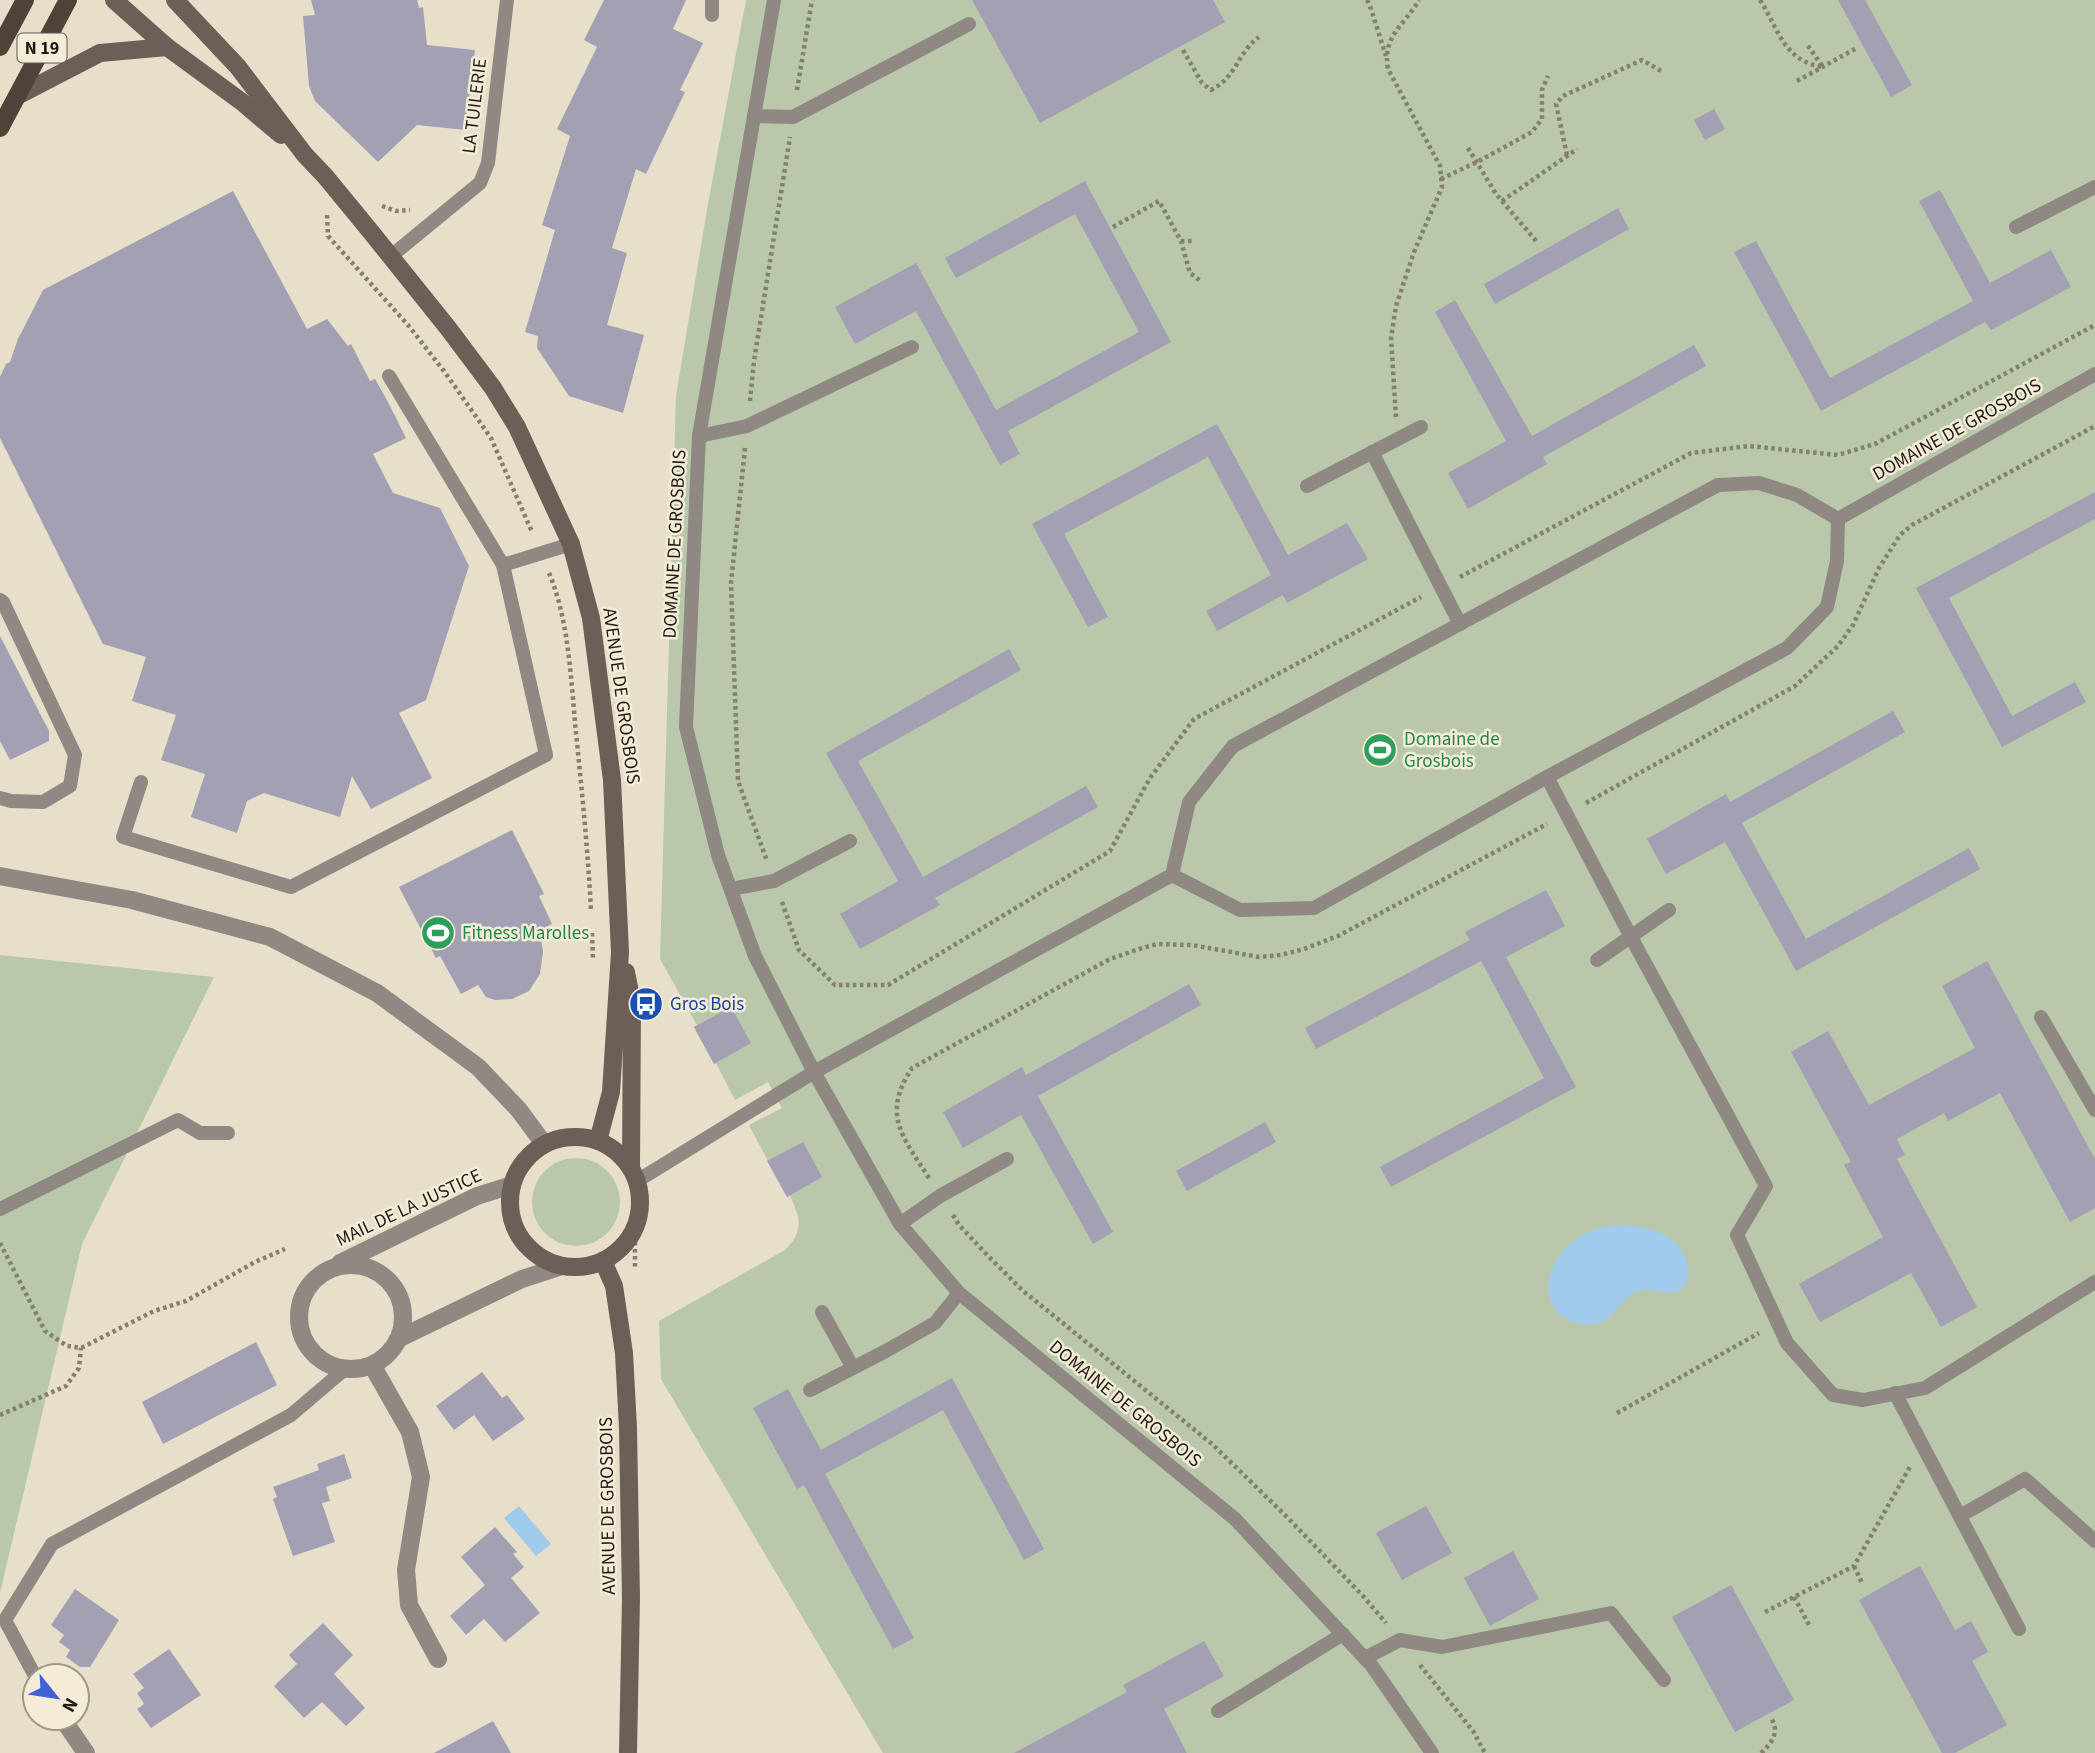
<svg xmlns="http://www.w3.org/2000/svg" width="2095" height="1753" font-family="'Source Sans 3',sans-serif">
<rect width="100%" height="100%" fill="#e7dfca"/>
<g fill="#b9c7aa">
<path d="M746 0H2095V1753H883L661 1379 659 1321 785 1250C804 1231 801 1219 790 1196L787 1197 749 1125 782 1108 768 1082 735 1100 716 1063 714 1064 694 1027 697 1025 660 959 676 396 709 198Z"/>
<path d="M0 955 214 977 82 1244 0 1593Z"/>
<circle cx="576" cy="1202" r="44"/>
</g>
<g fill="#a0cbed">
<path d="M1617 1225C1645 1224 1683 1234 1688 1267 1689 1274 1688 1281 1683 1287 1673 1299 1655 1288 1642 1290 1616 1296 1617 1329 1580 1324 1573 1323 1566 1319 1561 1315 1538 1296 1550 1262 1569 1245 1582 1232 1599 1227 1617 1225Z"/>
<path d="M519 1506 551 1544 536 1556 504 1518Z"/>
</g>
<g fill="#a3a0b3">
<path d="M311 0H417L419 8 423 7 427 45 475 50 465 130 417 125 378 162 315 101 309 86 303 16 315 15Z"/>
<path d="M604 0H686L673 29 703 43 680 90 685 92 646 174 636 169 612 248 627 253 607 325 644 335 623 413 569 396 537 348 538 336 525 332 555 230 542 225 570 136 557 129 597 47 584 40Z"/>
<path d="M972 0H1213L1225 22 1040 123Z"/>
<path d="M1838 0H1865L1912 85 1891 97Z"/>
<path d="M1714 109 1725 129 1705 140 1694 120Z"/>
<path d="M1085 181 1171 342 1008 431 1020 454 1000 465 916 311 855 344 835 307 916 263 996 410 1139 332 1075 214 956 278 945 258Z"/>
<path d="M1940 190 1990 283 2051 250 2071 287 1991 330 1985 322 1821 411 1734 252 1756 241 1830 378 1973 301 1919 201Z"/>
<path d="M233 191 307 329 327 319 348 346 351 344 370 381 375 379 388 402 406 438 373 454 393 493 440 508 469 566 426 700 399 713 432 778 371 809 352 776 340 817 264 793 247 801 237 833 191 817 205 774 161 760 176 715 132 701 146 657 103 644 0 438V377L6 364 10 362 18 339 43 290Z"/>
<path d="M1618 208 1629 229 1495 304 1484 284Z"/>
<path d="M1455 300 1532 436 1694 345 1706 366 1543 457 1547 464 1468 509 1448 473 1506 441 1435 312Z"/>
<path d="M1217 424 1288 555 1347 523 1368 559 1287 603 1283 595 1217 631 1206 611 1271 575 1208 457 1064 534 1108 617 1088 627 1032 524Z"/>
<path d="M2095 492V519L1949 598 2012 716 2075 682 2086 702 2002 747 1916 588Z"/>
<path d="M0 636 49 731V741L10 760 0 741Z"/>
<path d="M1009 649 1021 670 858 761 923 877 1086 786 1098 807 935 898 940 905 860 949 840 914 898 881 826 753Z"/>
<path d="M1893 711 1905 732 1742 823 1806 939 1969 848 1980 869 1796 971 1725 842 1666 874 1647 839 1726 794 1730 802Z"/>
<path d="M512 830 544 894 539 896 552 924 540 930 543 952 540 974 529 991 512 999 495 1000 486 997 478 985 461 994 440 956 436 958 399 887Z"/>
<path d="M1546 890 1565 926 1506 957 1576 1087 1391 1187 1380 1167 1544 1078 1481 961 1316 1049 1305 1028 1470 940 1465 932Z"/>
<path d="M1987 961 2095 1159V1208L2070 1222 2000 1093 1948 1121 1944 1113 1897 1139 1905 1155 1897 1159 1977 1307 1941 1327 1911 1273 1820 1322 1799 1284 1883 1237 1844 1165 1851 1162 1791 1052 1828 1031 1869 1105 1975 1048 1942 986Z"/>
<path d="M1189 984 1201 1005 1038 1096 1113 1232 1093 1244 1021 1115 963 1148 943 1112 1022 1067 1026 1075Z"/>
<path d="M731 1007 751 1043 714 1064 694 1027Z"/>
<path d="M1265 1122 1276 1142 1187 1191 1176 1171Z"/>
<path d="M803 1142 822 1177 787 1197 767 1161Z"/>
<path d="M256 1342 277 1385 163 1444 142 1402Z"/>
<path d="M482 1372 502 1398 507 1395 525 1419 493 1441 474 1415 454 1430 436 1406Z"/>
<path d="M952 1378 1044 1549 1024 1560 943 1410 825 1474 914 1638 893 1649 804 1485 797 1489 753 1408 788 1389 821 1450Z"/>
<path d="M344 1454 352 1478 326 1487 330 1501 322 1503 335 1542 293 1556 273 1499 277 1497 273 1487 319 1470 317 1464Z"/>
<path d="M1426 1506 1452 1553 1402 1580 1376 1533Z"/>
<path d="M495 1527 517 1552 513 1554 524 1567 511 1578 540 1613 505 1642 484 1619 466 1635 450 1616 485 1585 461 1557Z"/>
<path d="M1513 1551 1539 1599 1490 1626 1464 1578Z"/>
<path d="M1920 1566 1955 1630 1971 1621 1988 1652 1972 1661 2007 1725 1955 1753H1942L1859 1600Z"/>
<path d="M1731 1585 1794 1700 1735 1732 1672 1617Z"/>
<path d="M75 1589 119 1620 90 1667H80L66 1657 70 1650 59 1642 64 1635 51 1625Z"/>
<path d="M323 1623 353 1655 334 1674 365 1708 346 1726 322 1702 304 1718 274 1686 297 1664 289 1655Z"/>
<path d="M1204 1641 1224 1676 1164 1709 1187 1753H1014L1127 1692 1123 1685Z"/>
<path d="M169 1649 201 1695 151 1728 137 1709 144 1704 137 1693 144 1688 133 1674Z"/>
<path d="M493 1721 511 1753H434Z"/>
</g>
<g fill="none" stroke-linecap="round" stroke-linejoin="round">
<g stroke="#847f70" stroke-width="4.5" stroke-dasharray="3.5 3.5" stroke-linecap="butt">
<path d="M1367 0 1371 9 1386 56"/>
<path d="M1760 0C1779 29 1783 61 1823 67L1806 43"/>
<path d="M1183 50 1202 83 1211 90C1237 77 1237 53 1259 37"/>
<path d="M1797 81 1855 49"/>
<path d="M797 90 812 0"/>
<path d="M1468 148 1496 194 1537 242"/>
<path d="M1567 155 1556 104 1563 96 1642 60 1663 72"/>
<path d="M1441 179 1477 162 1532 132 1542 119V90L1548 76"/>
<path d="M1502 201 1577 149"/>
<path d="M382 206 396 211 410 210"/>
<path d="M327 215 328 236 408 325 444 371 491 438 532 532"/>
<path d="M1113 227 1159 201 1181 241 1190 273 1202 282"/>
<path d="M1181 241H1193"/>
<path d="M750 401 754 361 790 137"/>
<path d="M1396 417 1391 338 1396 306 1414 252 1442 187 1440 166 1388 69C1382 36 1404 26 1419 0"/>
<path d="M745 448 731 583 738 781 767 861"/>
<path d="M549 573C569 620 571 681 576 733 582 792 588 851 591 911"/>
<path d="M1460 577 1691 453 1749 446 1838 455 1875 444 2095 325"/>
<path d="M1586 803 1795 686 1838 646 1853 625 1879 568 1900 535 1912 525 2095 426"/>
<path d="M782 902 799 950 835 985H888L1110 851 1150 778 1194 719 1421 597"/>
<path d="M592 933 593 960"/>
<path d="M929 1178C903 1137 881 1115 912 1068L1110 959 1139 949 1157 944 1192 945 1259 957 1281 955 1304 949 1338 936 1547 824"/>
<path d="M953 1215 959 1225 989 1257 1022 1290 1212 1444 1287 1517 1363 1596 1386 1623"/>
<path d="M635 1228V1270"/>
<path d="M0 1243 45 1331 67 1346 81 1348 154 1311 186 1301 255 1262 285 1249"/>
<path d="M1617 1413 1759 1333"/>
<path d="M0 1415 66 1386 79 1368 81 1348"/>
<path d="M1854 1566 1863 1585"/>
<path d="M1794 1597 1809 1625"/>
<path d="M1765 1612 1854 1566 1910 1467"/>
<path d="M1420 1665 1473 1731 1485 1753"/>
<path d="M1761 1753C1772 1743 1780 1732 1771 1718"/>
</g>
<g stroke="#908883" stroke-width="14">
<path d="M774 0 699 436 686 727 718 855 755 956 814 1072 900 1224 959 1293 1235 1519 1372 1666 1432 1753"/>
<path d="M712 15V0"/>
<path d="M754 116 793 117 969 24"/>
<path d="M2016 227 2095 187"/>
<path d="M390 257 480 183 488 163 507 0"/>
<path d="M699 436 747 426 912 347"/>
<path d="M1372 452 1460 624"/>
<path d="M1759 483 1797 495 1838 519 1837 561 1827 607 1787 648 1547 777 1314 908 1240 910 1172 875 1189 802 1233 746 1718 485Z"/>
<path d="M1307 486 1421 427"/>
<path d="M1838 519 2095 374"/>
<path d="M503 565 571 544"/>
<path d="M0 600 3 602 75 755 70 786 43 802 11 801 0 798"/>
<path d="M1547 777 1631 937 1766 1186 1737 1235 1787 1343 1833 1395 1863 1400 1925 1388 2095 1282"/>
<path d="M141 782 123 837 291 887 546 755 503 565 389 376"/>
<path d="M731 889 774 881 850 841"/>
<path d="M1597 960 1669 910"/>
<path d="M2041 1017 2095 1110"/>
<path d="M637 1181 814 1072 1172 875"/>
<path d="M0 1209 178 1120 200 1133H228"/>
<path d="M900 1224 940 1196 1007 1159"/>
<path d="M822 1312 853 1368"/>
<path d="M810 1390 884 1352 935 1323 959 1293"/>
<path d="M1895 1393 2019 1629"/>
<path d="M1960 1516 2025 1479 2095 1541"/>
<path d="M1365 1658 1400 1640 1442 1647 1611 1613 1664 1680"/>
<path d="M35 1676 5 1620 52 1544 291 1415 345 1369"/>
<path d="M1218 1711 1343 1634"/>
</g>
<g stroke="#908883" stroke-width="18">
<path d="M0 876 132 900 270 937 377 993 478 1067 519 1110 544 1144"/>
<path d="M340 1263 477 1196 512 1185"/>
<circle cx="351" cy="1317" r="52"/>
<path d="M398 1339 522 1279 562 1266"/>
<path d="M372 1365 410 1432 421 1477 406 1570 409 1605 438 1659"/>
<path d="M62 1718 86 1753"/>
</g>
<g stroke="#6b5f57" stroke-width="18">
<path d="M114 0 167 47 242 102 281 135"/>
<path d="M175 0 238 67 305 155 325 176 371 232 448 328 493 388 517 427 571 544 591 618 612 780 620 952 611 1092 598 1141"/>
<path d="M17 96 100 53 167 47"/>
<path d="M626 972 632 1003 631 1168"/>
<circle cx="575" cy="1202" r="65"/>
<path d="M603 1261 614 1286 624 1353 628 1428 631 1598 628 1753"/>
</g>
<g stroke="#504239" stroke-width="18">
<path d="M0 47 25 0"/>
<path d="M0 128 68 0"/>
</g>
</g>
<defs>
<g id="stadium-disc" transform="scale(1.75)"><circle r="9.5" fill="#2e9e5b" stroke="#f4ecd7"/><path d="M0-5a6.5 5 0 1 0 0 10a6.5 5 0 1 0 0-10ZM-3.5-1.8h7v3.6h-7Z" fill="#fff"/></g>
<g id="bus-disc" transform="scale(1.75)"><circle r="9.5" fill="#1a4fb4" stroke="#f4ecd7"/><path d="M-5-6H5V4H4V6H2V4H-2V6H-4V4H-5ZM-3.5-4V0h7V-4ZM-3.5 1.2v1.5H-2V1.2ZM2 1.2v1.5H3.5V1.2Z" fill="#fff"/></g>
</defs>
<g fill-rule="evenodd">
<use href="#stadium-disc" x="1380" y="750"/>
<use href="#stadium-disc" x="438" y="933"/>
<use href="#bus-disc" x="646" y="1004"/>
</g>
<g text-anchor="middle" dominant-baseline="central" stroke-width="5" stroke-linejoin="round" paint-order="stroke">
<rect fill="#f4ecd7" stroke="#5e5a4e" stroke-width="2" x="17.5" y="33.5" width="49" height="29" rx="5"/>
<g font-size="18" font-weight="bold" fill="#1e1b14">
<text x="42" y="48">N 19</text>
</g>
<g font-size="19" fill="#1e1b14" stroke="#f4ecd7">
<text transform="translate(475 106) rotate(-83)">LA TUILERIE</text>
<text transform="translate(1957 430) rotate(-29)">DOMAINE DE GROSBOIS</text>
<text transform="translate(675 544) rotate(-87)">DOMAINE DE GROSBOIS</text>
<text transform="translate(621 696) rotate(82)">AVENUE DE GROSBOIS</text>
<text transform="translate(409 1208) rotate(-25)">MAIL DE LA JUSTICE</text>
<text transform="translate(1125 1404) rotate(39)">DOMAINE DE GROSBOIS</text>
<text transform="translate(608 1506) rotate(-91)">AVENUE DE GROSBOIS</text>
</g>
<g font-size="19" fill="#27864d" stroke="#f4ecd7" text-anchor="start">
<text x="1404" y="739">Domaine de<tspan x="1404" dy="22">Grosbois</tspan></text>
<text x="462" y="933">Fitness Marolles</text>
</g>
<g font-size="19" fill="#164399" stroke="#f4ecd7" text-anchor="start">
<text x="670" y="1004">Gros Bois</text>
</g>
</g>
<g transform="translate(56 1697) rotate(120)"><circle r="33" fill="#f4ecd7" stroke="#9e9889" stroke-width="2"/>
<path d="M0-5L12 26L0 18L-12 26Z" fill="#4162d4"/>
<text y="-10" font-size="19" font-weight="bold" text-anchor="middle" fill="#1e1b14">N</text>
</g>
</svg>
